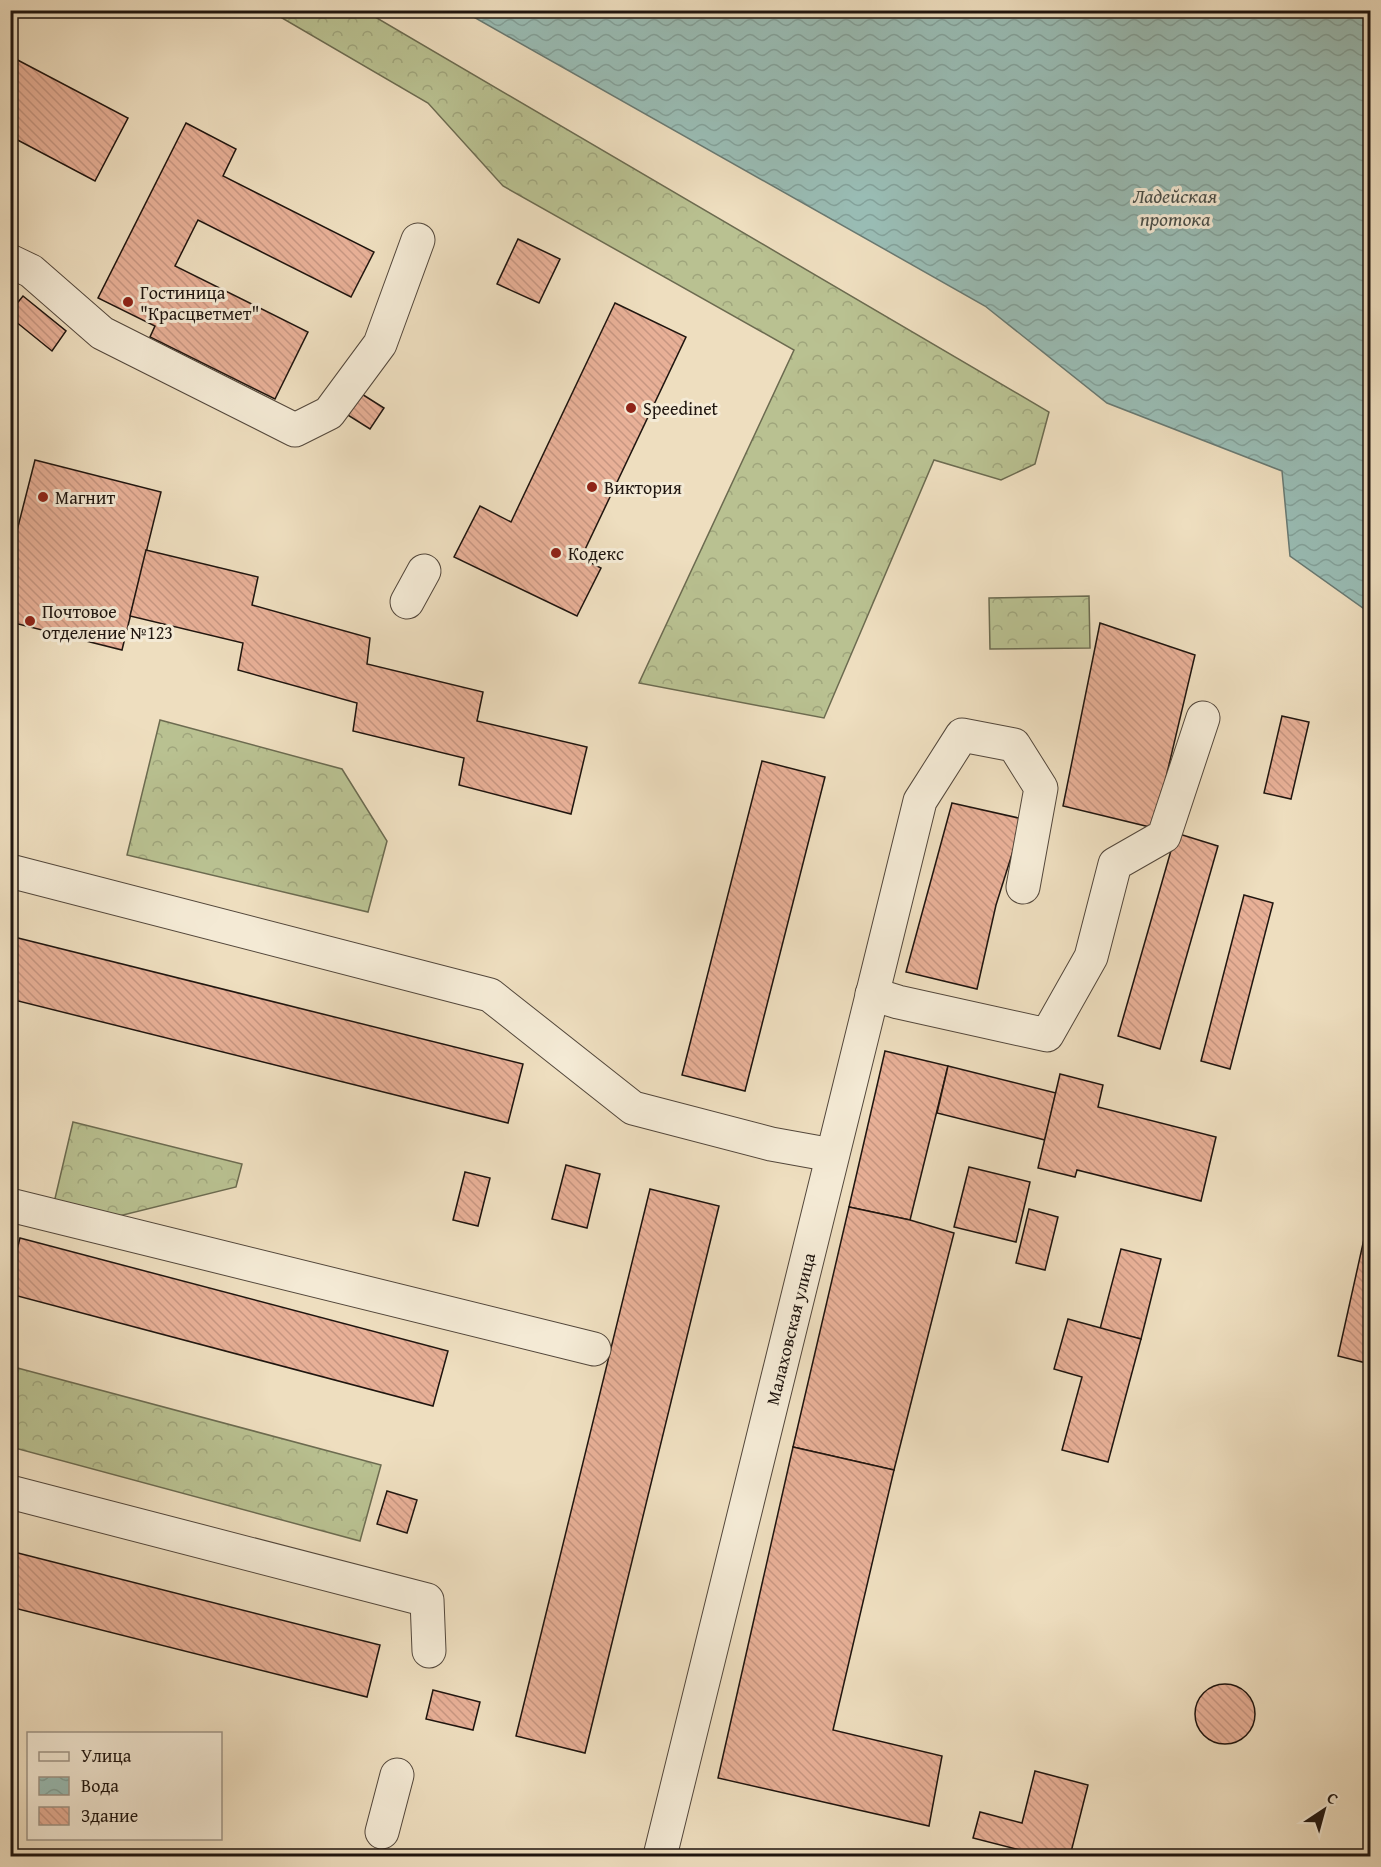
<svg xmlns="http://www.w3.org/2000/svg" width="1381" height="1867" font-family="'Gentium Book Plus',serif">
<defs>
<pattern id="forest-crowns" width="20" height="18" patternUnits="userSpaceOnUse" patternTransform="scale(1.5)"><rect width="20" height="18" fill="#b9c191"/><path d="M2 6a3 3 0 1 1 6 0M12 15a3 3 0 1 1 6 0" fill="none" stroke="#9fa57c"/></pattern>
<pattern id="water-waves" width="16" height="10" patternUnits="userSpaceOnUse" patternTransform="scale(1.5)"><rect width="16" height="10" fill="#99bcb4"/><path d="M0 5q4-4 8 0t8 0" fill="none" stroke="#83a19a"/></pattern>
<pattern id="building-back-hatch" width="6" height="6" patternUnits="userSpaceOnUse" patternTransform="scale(1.5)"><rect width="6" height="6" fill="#e8b097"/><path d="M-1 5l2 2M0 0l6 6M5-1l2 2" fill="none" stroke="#c79681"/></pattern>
</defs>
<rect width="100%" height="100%" fill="#eedebf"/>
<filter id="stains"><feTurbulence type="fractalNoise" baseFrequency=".00333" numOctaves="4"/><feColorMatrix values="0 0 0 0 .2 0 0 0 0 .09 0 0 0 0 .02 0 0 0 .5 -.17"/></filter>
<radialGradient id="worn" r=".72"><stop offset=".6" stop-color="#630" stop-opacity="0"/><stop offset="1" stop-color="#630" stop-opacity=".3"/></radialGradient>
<g fill="url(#forest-crowns)" stroke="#6c6b50" stroke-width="1.5">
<path d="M270 11H365L1049 412 1035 464 1001 480 934 460 824 718 639 683 794 350 503 186 428 103Z"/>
<path d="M1089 596 1090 648 990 649 989 598Z"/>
<path d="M160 720 342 769 387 841 368 912 127 855Z"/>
<path d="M73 1122 242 1164 236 1187 107 1219 53 1207Z"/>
<path d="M10 1366 381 1465 360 1541 11 1447Z"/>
</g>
<path fill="url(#water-waves)" stroke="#687972" stroke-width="1.5" d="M463 11H1370V613L1290 556 1282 471 1107 403 985 306Z"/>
<g fill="url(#building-back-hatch)" stroke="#1f150f" stroke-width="1.5">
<path d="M10 56 128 118 95 181 10 136Z"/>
<path d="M186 123 236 149 223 176 374 252 351 297 198 220 175 266 308 332 275 399 150 337 155 326 98 298Z"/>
<path d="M518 239 560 259 539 303 497 284Z"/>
<path d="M23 296 66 331 52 351 10 317V312Z"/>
<path d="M615 303 686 337 581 558 601 568 577 616 454 557 480 506 511 522Z"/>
<path d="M357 391 384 408 370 429 343 412Z"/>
<path d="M35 460 161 492 122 650 10 622V558Z"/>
<path d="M146 550 258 577 252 605 370 638 367 664 483 692 477 721 587 747 571 814 459 785 464 758 353 731 357 703 238 670 243 643 130 616Z"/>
<path d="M1100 623 1195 655 1154 828 1063 806Z"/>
<path d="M1282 716 1309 722 1291 799 1264 793Z"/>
<path d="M762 761 825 777 745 1091 682 1075Z"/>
<path d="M952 803 1023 819 996 905 977 989 906 972Z"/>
<path d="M1176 833 1218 846 1160 1049 1118 1036Z"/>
<path d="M1244 895 1273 903 1230 1069 1201 1061Z"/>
<path d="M10 936 523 1064 508 1123 10 999Z"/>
<path d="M885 1051 948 1066 910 1220 849 1207Z"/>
<path d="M948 1066 1056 1093 1045 1140 937 1113Z"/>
<path d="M1060 1074 1103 1085 1098 1107 1216 1137 1201 1201 1077 1170 1075 1177 1038 1168Z"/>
<path d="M566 1165 600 1174 587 1228 552 1219Z"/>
<path d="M969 1167 1030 1182 1016 1242 954 1227Z"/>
<path d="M465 1172 490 1178 478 1226 453 1220Z"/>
<path d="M650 1189 719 1206 585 1753 516 1736Z"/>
<path d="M849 1207 910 1220 954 1233 894 1470 793 1447Z"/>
<path d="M1029 1209 1058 1217 1045 1270 1016 1263Z"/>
<path d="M1370 1212V1364L1338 1356Z"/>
<path d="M20 1238 448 1351 433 1406 10 1294V1275Z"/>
<path d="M1121 1249 1161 1259 1141 1339 1100 1329Z"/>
<path d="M1068 1319 1141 1339 1108 1462 1062 1450 1082 1377 1054 1369Z"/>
<path d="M793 1447 894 1470 833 1730 942 1756 929 1826 718 1778Z"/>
<path d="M387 1491 417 1500 407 1533 377 1524Z"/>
<path d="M10 1551 380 1645 367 1697 10 1607Z"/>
<circle cx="1225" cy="1714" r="30"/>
<path d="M433 1690 480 1702 473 1730 426 1719Z"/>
<path d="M1035 1771 1088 1785 1070 1856H1044L973 1838 980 1812 1022 1823Z"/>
</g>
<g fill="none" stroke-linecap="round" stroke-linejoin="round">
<g stroke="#53473b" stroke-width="35">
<g id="minor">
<path d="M10 261 31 271 102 333 295 430 329 413 380 344 418 240"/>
<path d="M407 602 424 571"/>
<path d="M10 871 490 995 633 1108 771 1144 832 1155"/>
<path d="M872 994 898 1002 1047 1035 1091 957 1115 864 1164 836 1203 718"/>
<path d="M10 1205 594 1349"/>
<path d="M10 1492 427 1600 429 1651"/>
<path d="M382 1832 397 1775"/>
<path id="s1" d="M660 1856 920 801 962 735 1014 745 1041 788 1023 887"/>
</g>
</g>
<use href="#minor" stroke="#f4ead5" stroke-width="33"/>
</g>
<g fill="#8f2418" stroke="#f4ead5" stroke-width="2">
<circle cx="128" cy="302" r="6"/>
<circle cx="631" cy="408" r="6"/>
<circle cx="592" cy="487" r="6"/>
<circle cx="43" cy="497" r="6"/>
<circle cx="556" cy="553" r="6"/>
<circle cx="30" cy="621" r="6"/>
</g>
<g text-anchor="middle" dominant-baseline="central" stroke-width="6" stroke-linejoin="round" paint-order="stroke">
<g font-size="18" fill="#1f150f" stroke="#f4ead5" text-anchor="start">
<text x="140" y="292">Гостиница<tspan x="140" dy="21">"Красцветмет"</tspan></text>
<text x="643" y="408">Speedinet</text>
<text x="604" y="487">Виктория</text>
<text x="55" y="497">Магнит</text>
<text x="568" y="553">Кодекс</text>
<text x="42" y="611">Почтовое<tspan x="42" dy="21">отделение №123</tspan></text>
</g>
<g font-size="18" fill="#1f150f" stroke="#f4ead5">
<text stroke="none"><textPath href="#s1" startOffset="543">Малаховская улица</textPath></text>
</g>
<g font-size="20" font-style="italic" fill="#4a4f49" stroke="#f4ead5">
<text x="1175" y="195">Ладейская<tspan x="1175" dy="23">протока</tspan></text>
</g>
</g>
<rect width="1381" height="1867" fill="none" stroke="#eedebf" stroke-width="36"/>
<rect x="12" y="12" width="1357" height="1843" fill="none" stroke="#1f150f" stroke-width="3"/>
<rect x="18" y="18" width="1345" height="1831" fill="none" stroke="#1f150f" stroke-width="1.5"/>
<rect x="27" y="1732" width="195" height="108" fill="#f4ead5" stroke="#9f9586" stroke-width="1.5"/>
<rect x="39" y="1752" width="30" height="9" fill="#f4ead5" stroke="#9f9586" stroke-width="1.5"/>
<text x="81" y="1762" font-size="18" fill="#1f150f">Улица</text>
<rect x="39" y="1777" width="30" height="18" fill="url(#water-waves)" stroke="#9f9586" stroke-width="1.5"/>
<text x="81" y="1792" font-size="18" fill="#1f150f">Вода</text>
<rect x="39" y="1807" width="30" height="18" fill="url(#building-back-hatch)" stroke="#9f9586" stroke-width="1.5"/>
<text x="81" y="1822" font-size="18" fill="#1f150f">Здание</text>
<g transform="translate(1324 1810) rotate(36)" stroke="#f4ead5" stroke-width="4.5" paint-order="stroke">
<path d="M0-4.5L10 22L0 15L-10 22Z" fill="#1f150f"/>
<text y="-9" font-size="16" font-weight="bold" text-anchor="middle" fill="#1f150f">С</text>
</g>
<rect width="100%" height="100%" filter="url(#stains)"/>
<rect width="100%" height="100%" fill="url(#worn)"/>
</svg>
